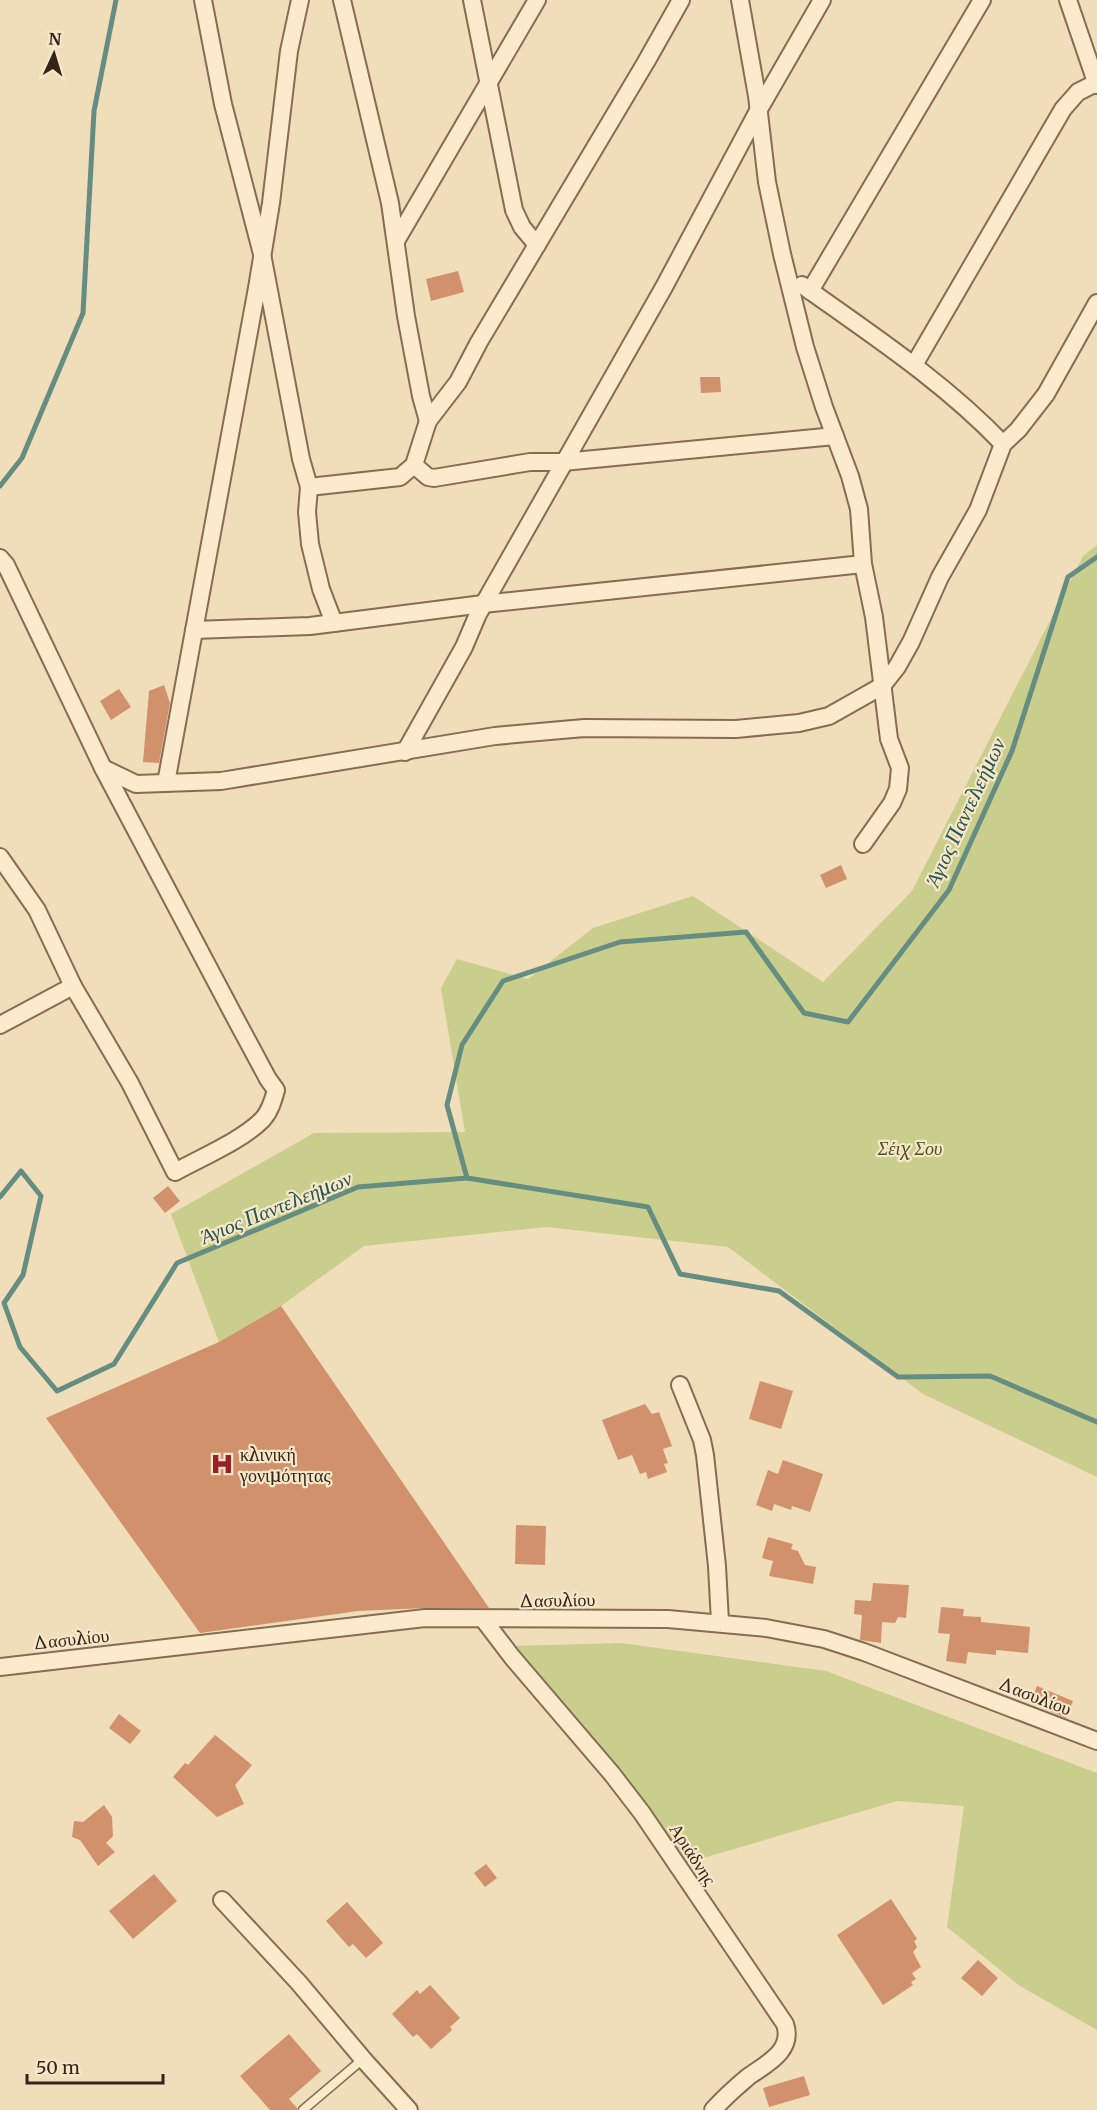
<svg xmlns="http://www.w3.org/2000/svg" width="1097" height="2110" font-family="Merriweather,serif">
<rect width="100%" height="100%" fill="#f0ddb9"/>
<g fill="#cace8d">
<path d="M1097 545V1477L923 1394 728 1247 546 1227 364 1246 281 1306 219 1342 171 1214 314 1133 465 1132 441 988 457 959 528 979 593 928 693 896 823 982 912 891 1083 556Z"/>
<path d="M621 1643 826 1671 1097 1773V2030L1020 1986 947 1927 964 1806 897 1801 683 1864 513 1646Z"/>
</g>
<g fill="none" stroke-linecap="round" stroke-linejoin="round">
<g stroke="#668d81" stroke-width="5">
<path d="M0 486 22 458 83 313 94 111 116 0"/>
<path d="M467 1178 648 1207 680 1274 779 1291 898 1377 990 1376 1097 1422"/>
<path d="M0 1197 21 1171 41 1196 23 1275 4 1303 20 1347 57 1391 114 1364 177 1263 358 1187 467 1178 447 1105 462 1045 503 981 620 942 746 932 804 1013 848 1022 949 890 1012 751 1068 577 1097 557"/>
</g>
</g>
<g fill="#d1916c">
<path d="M458 271 464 292 431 301 426 279Z"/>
<path d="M700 377H720L721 392 701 393Z"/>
<path d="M164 685 170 703 159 763 143 762 149 691Z"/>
<path d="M119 689 131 707 111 720 100 701Z"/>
<path d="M841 865 847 879 826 888 820 875Z"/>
<path d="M168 1186 180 1201 165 1213 153 1198Z"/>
<path d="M281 1306 489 1608H425L358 1611 200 1633 46 1418 219 1342Z"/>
<path d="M760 1381 793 1391 781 1429 749 1419Z"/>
<path d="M645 1404 652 1414 659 1412 672 1446 663 1449 668 1463 664 1464 667 1472 648 1479 646 1472 640 1474 632 1455 618 1460 602 1420Z"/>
<path d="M783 1460 823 1474 810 1512 792 1506 791 1510 774 1504 772 1511 756 1505 768 1470 778 1474Z"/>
<path d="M516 1525 546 1526 545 1565 515 1564Z"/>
<path d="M768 1537 793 1544 791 1549 798 1551 805 1565 816 1567 813 1584 769 1576 773 1561 762 1558Z"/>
<path d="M873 1583 909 1585 906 1618 898 1617 895 1623 882 1622 881 1643 860 1640 862 1615 854 1614 855 1600 871 1601Z"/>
<path d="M941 1607 964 1609 963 1616 981 1617V1622L1030 1627 1028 1653 996 1650V1655L968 1652 966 1664 946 1661 950 1634 938 1633Z"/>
<path d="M1037 1686 1073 1701 1066 1718 1030 1703Z"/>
<path d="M119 1714 141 1731 130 1744 109 1728Z"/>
<path d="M215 1735 252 1765 235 1785 244 1804 217 1817 173 1777 185 1763 188 1765Z"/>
<path d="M104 1805 112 1817 113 1836 106 1843 115 1852 98 1866 80 1840 72 1837 74 1821 83 1822Z"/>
<path d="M486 1864 497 1878 485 1887 474 1873Z"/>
<path d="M154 1874 177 1901 133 1939 109 1911Z"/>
<path d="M891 1899 917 1939 914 1941 917 1947 913 1952 921 1967 912 1973 916 1979 911 1982 913 1985 883 2005 837 1935Z"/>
<path d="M347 1902 383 1943 366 1958 353 1944 349 1947 326 1921Z"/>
<path d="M978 1960 998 1978 982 1996 961 1978Z"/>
<path d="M430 1985 460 2018 450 2027 452 2030 431 2049 417 2034 413 2037 392 2014 417 1990 420 1994Z"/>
<path d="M289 2034 321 2071 289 2099 297 2108V2110H270L240 2076Z"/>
<path d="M804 2076 810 2095 769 2107 763 2088Z"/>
</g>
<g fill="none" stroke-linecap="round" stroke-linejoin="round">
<g stroke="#876c53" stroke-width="11">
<path id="lane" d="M303 2110 363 2059"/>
</g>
<g stroke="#876c53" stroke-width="20">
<g id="street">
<path d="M203 0 223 104 262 254 301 459 309 487 307 512 310 544 321 589 334 623"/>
<path d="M342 0 390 203 406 316 421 396 428 421"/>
<path d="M472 0 514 210 522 227 537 245"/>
<path d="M740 0 757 96 767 182 782 254 805 347 824 407 850 476 859 509 863 564 874 617 889 739 900 768 898 789 892 803 863 844"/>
<path d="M1068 0 1097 85"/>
<path d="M396 241 537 0"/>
<path d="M802 285C872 335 944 382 1003 444"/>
<path d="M810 291 982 0"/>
<path d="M914 365 1063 109 1078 92 1096 83"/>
<path d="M414 465 428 421 458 382 479 342 646 62 681 0"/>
<path d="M309 487 400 477 414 465 428 477 434 478 530 462H563L835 436"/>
<path d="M0 558 6 565 103 768 232 1012 268 1079 276 1090C273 1101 270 1111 263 1119 243 1140 200 1158 175 1172L130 1083 73 986 37 910 0 857"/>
<path d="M194 630 310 626 483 604 863 564"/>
<path d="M405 752 464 647 478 614 664 287 758 111 822 0"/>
<path d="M103 768 136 784 221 781 495 736 584 728 736 729 799 723 829 716 882 686 897 667 911 642 940 577 978 510 1003 444 1018 430 1046 394 1097 303"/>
<path d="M166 783 257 288 271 203 289 51 300 0"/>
<path d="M0 1025 73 986"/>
<path d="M680 1385 702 1440 705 1455 717 1566 720 1622"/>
<path d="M483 1619 512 1657 612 1774 642 1813 785 2024C794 2051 766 2064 748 2077 736 2087 724 2098 713 2110"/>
<path d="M0 1667 425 1618 668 1619 766 1628 824 1639 864 1652 1097 1741"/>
<path d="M222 1900 299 1983 363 2059 409 2110"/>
</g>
</g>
<use href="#lane" stroke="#fbebcc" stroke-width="8"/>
<use href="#street" stroke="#fbebcc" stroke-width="16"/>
</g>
<defs>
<g id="hospital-bare" transform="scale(1.8)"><path d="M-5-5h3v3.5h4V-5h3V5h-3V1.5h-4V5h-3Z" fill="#9a2027" stroke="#f7e7c9" stroke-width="2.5" paint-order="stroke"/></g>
</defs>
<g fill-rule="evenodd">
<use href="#hospital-bare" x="222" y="1464"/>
</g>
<g text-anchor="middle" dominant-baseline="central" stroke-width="4.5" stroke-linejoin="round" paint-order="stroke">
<g font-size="18" font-style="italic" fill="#48531f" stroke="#f7e7c9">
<text x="910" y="1148">Σέιχ Σου</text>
</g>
<g font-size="18" fill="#352519" stroke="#f7e7c9" text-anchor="start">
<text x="240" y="1454">κλινική<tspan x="240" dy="21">γονιμότητας</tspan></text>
</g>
<g font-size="18" fill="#352519" stroke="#f7e7c9">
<text transform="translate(557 1600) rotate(-1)">Δασυλίου</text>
<text transform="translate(71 1639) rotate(-6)">Δασυλίου</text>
<text transform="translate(1035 1696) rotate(21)">Δασυλίου</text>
<text transform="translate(693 1854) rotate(57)">Αριάδνης</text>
</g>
<g font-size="20" font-style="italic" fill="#275651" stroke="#f7e7c9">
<text transform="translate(965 812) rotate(-65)">Άγιος Παντελεήμων</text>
<text transform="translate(276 1207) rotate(-22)">Άγιος Παντελεήμων</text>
</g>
</g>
<g transform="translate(54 54) rotate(4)" stroke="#f7e7c9" stroke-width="4.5" paint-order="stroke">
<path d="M0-4.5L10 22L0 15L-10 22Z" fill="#352519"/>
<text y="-9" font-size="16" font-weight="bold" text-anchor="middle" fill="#352519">N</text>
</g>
<path d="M27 2074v9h136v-9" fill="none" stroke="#352519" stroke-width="3"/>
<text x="36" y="2074" font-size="18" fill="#352519" stroke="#f7e7c9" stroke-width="4.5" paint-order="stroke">50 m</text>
</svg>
